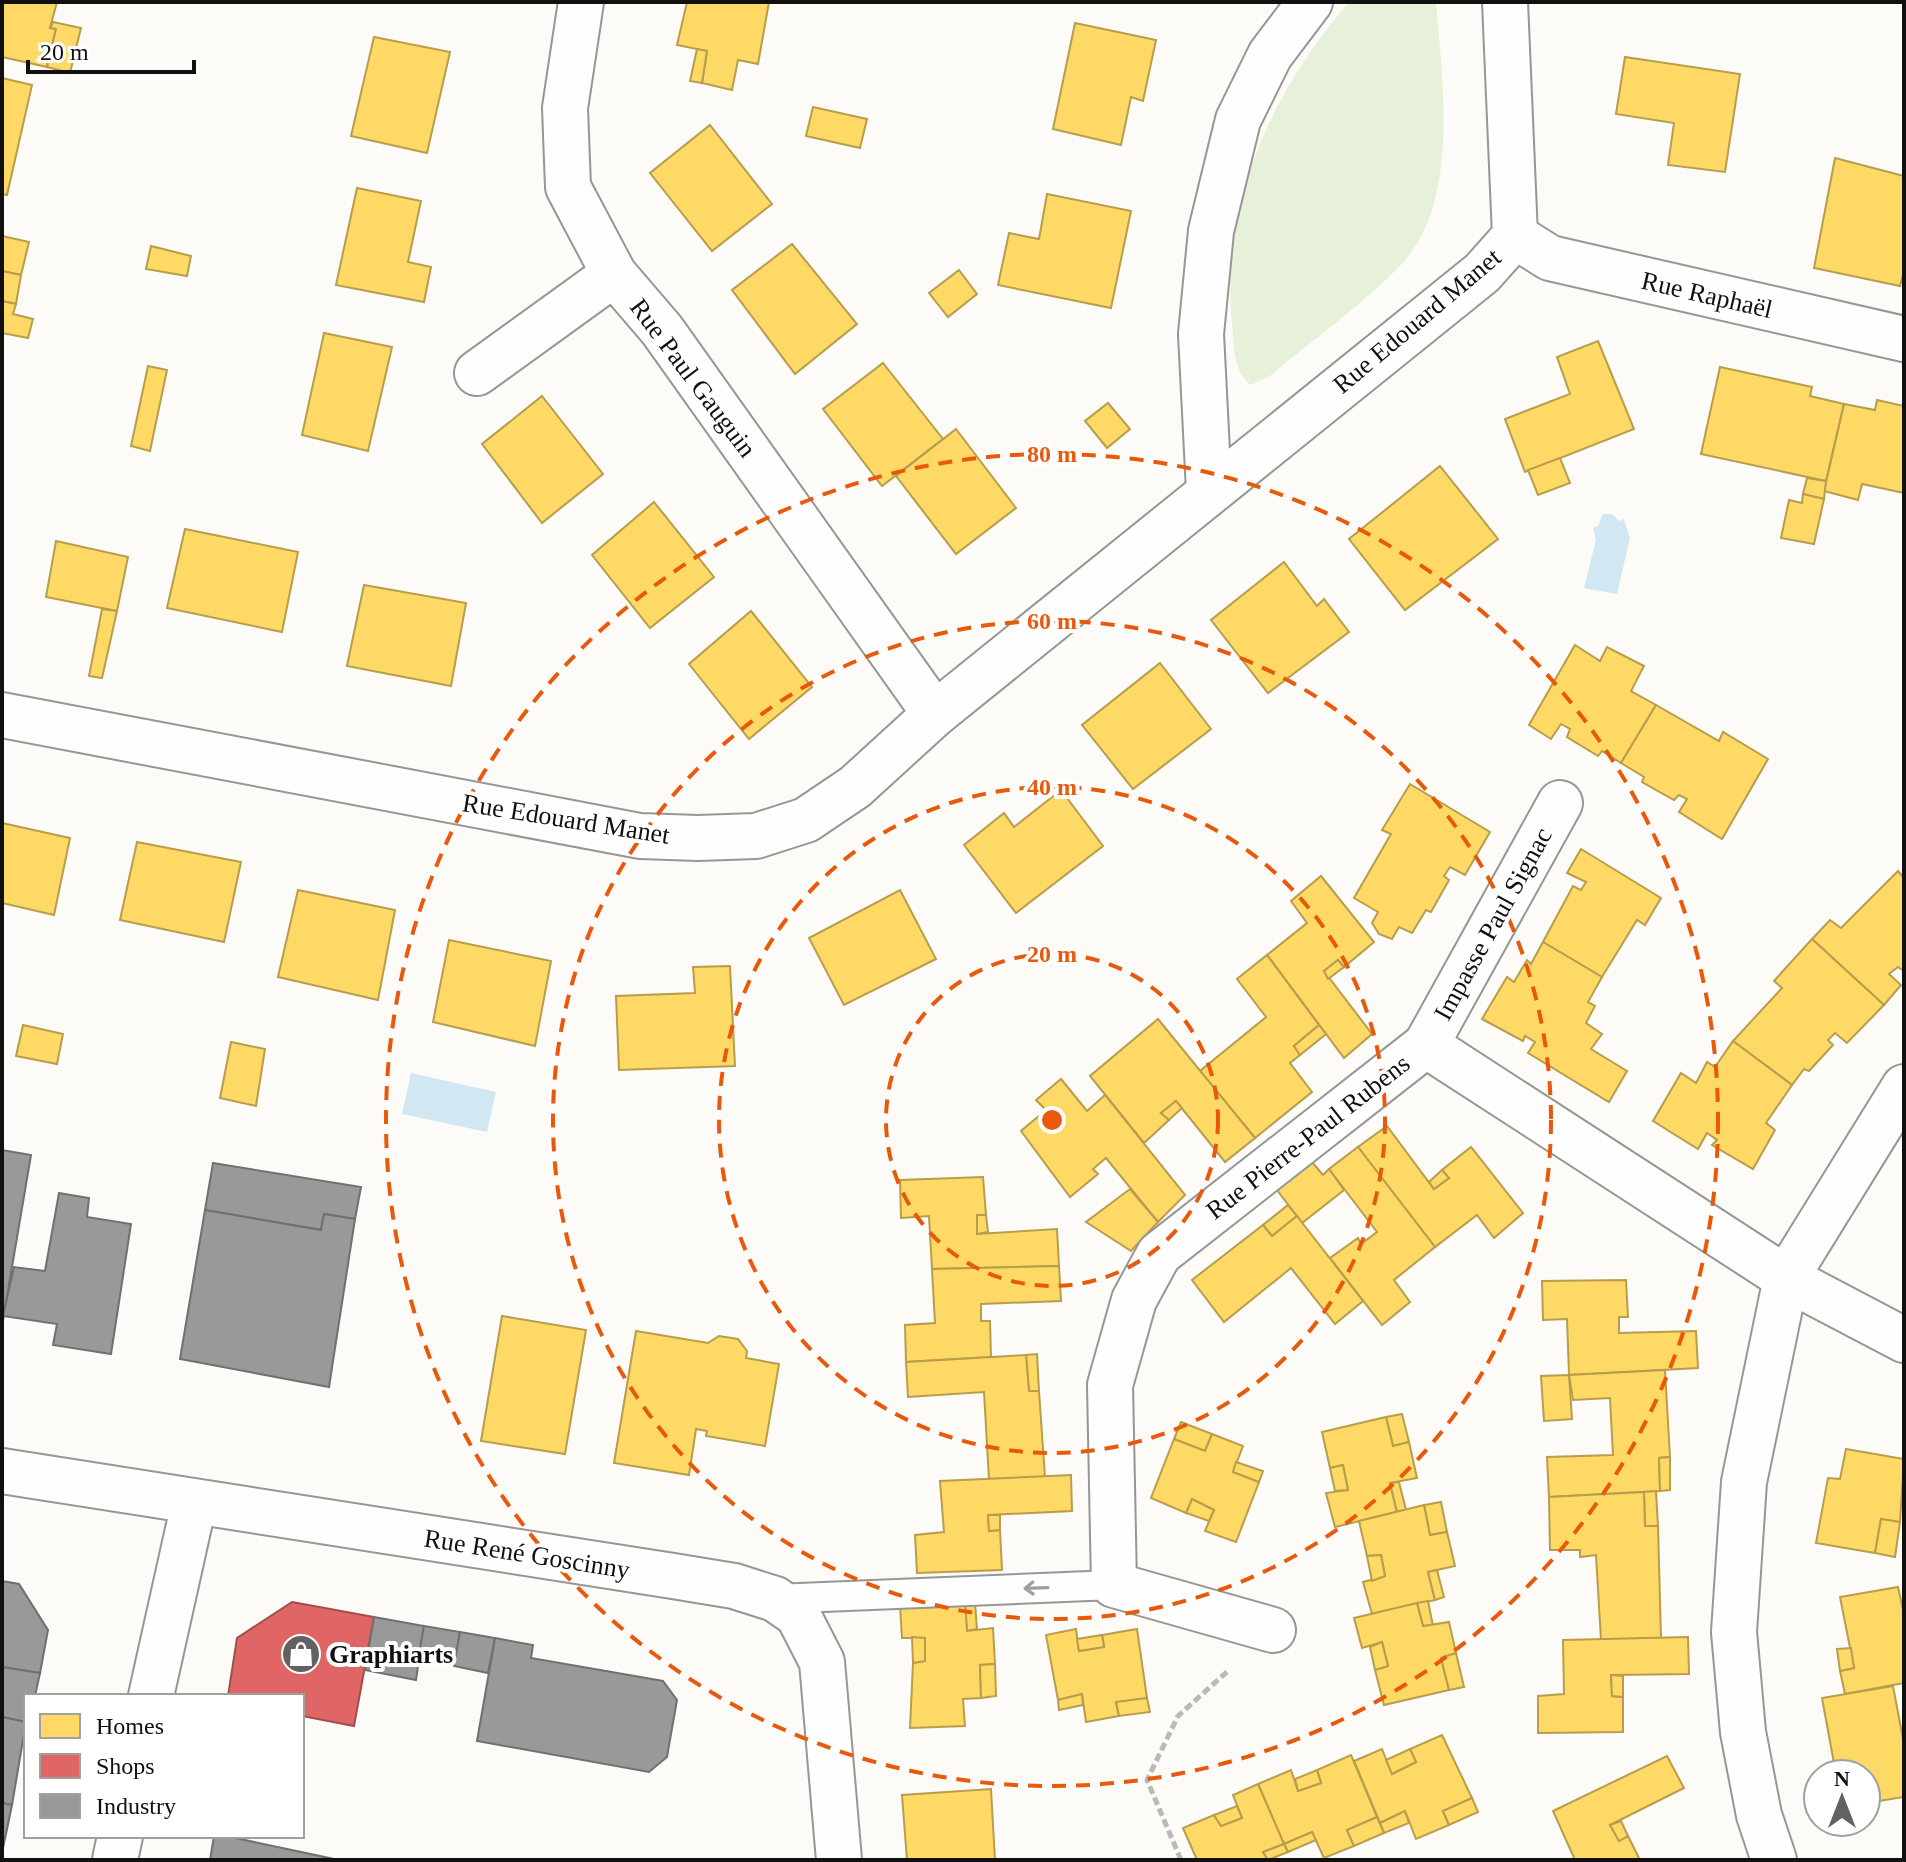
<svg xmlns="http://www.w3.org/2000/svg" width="1906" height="1862" font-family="'Times New Roman',serif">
<rect width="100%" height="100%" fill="#fcfbf7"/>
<path fill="#e7f0d9" d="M1349 2H1436C1442 81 1461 203 1400 266 1361 306 1312 340 1270 376L1250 385C1232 367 1235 349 1232 324 1220 204 1272 91 1349 2Z"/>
<g fill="#d1e8f3">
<path d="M1603 514H1612L1619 521 1624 519 1630 538 1617 594 1584 588 1596 540 1593 528 1598 526Z"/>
<path d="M411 1073 496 1092 487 1132 402 1114Z"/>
</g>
<g fill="#ffd966" stroke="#b79d4c" stroke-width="2">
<path d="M2 2H57L50 28 56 29 47 67 2 57Z"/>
<path d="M687 2H769L758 64 738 60 732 90 702 83 707 51 677 45Z"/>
<path d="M53 22 81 28 70 73 47 67 56 29 50 28Z"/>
<path d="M1075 23 1156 40 1143 101 1131 97 1121 145 1053 129Z"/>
<path d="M374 37 450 52 427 153 351 136Z"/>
<path d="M697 49 707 51 702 83 690 81Z"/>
<path d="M1625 57 1740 74 1725 172 1668 165 1674 123 1616 114Z"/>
<path d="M2 78 32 85 7 195 2 194Z"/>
<path d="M813 107 867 119 860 148 806 136Z"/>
<path d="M710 125 772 204 712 251 650 173Z"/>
<path d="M1835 158 1904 176V271L1900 286 1814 268Z"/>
<path d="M357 188 421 201 408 262 431 267 424 302 336 285Z"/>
<path d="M1047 194 1131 211 1111 308 998 285 1009 233 1039 239Z"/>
<path d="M2 236 29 242 21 275 2 271Z"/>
<path d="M792 244 857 324 795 374 732 290Z"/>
<path d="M151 246 191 256 187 276 146 269Z"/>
<path d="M959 270 977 294 948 317 929 293Z"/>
<path d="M2 271 21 275 16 304 2 301Z"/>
<path d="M2 301 16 304 13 314 33 319 28 338 2 333Z"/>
<path d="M324 333 392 347 368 451 302 435Z"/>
<path d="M1598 341 1634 429 1525 472 1505 419 1570 394 1557 357Z"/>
<path d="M883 363 943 439 882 486 823 409Z"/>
<path d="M148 366 167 370 150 451 131 446Z"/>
<path d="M1720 367 1812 387 1810 396 1844 404 1826 481 1701 454Z"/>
<path d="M542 396 603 474 542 523 482 444Z"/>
<path d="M1877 400 1904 406V493L1862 484 1858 500 1824 491 1844 404 1875 410Z"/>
<path d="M1108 403 1130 429 1107 448 1085 421Z"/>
<path d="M956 429 1016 508 956 554 896 476Z"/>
<path d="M1560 458 1570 483 1538 495 1528 470Z"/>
<path d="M1440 466 1498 539 1405 610 1349 539Z"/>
<path d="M1807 478 1826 481 1824 499 1803 494Z"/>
<path d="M1803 494 1824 499 1814 544 1781 538 1789 500 1802 503Z"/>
<path d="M654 502 714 577 650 628 592 555Z"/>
<path d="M185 529 298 552 282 632 167 608Z"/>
<path d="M56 541 128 557 117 611 46 597Z"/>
<path d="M1284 562 1317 606 1324 599 1349 632 1268 693 1211 620Z"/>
<path d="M364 585 466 603 451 686 347 666Z"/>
<path d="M102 609 117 611 102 678 89 676Z"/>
<path d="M751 611 812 687 749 739 689 664Z"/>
<path d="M1575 645 1600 661 1607 647 1644 666 1631 691 1656 705 1621 763 1602 751 1598 756 1567 737 1570 729 1561 724 1551 739 1529 725Z"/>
<path d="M1160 663 1211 729 1133 789 1082 725Z"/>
<path d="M1656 705 1719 741 1723 732 1768 759 1722 839 1679 812 1687 799 1679 795 1674 800 1642 782 1644 777 1621 763Z"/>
<path d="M1410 784 1490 832 1465 875 1450 867 1444 876 1449 880 1431 912 1426 910 1412 933 1399 927 1392 939 1379 934 1372 923 1378 912 1354 898 1391 834 1382 830Z"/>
<path d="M1061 790 1103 846 1016 913 964 845 1004 813 1014 827Z"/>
<path d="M2 823 70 838 54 915 2 903Z"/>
<path d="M137 842 241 862 224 942 120 920Z"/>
<path d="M1581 849 1661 898 1645 925 1637 920 1602 977 1543 942 1573 886 1581 890 1586 882 1567 873Z"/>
<path d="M1898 871 1904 878V971L1898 967 1889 974 1901 985 1884 1005 1812 939 1830 920 1841 928Z"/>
<path d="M1321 876 1374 942 1344 967 1338 960 1324 971 1372 1034 1344 1058 1267 955 1307 923 1291 901Z"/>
<path d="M298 890 395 910 378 1000 278 977Z"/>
<path d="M900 890 936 959 844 1005 809 938Z"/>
<path d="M1812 939 1884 1005 1847 1043 1835 1033 1828 1040 1833 1045 1809 1071 1804 1069 1792 1085 1733 1041 1782 988 1774 981Z"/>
<path d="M449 940 551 961 535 1046 433 1022Z"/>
<path d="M1543 942 1602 977 1588 1002 1595 1006 1586 1023 1602 1034 1591 1049 1627 1071 1609 1102 1528 1053 1535 1042 1525 1036 1523 1041 1482 1019 1507 977 1514 982 1527 960 1531 964Z"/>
<path d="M1267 955 1319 1025 1294 1046 1300 1055 1290 1063 1312 1092 1255 1138 1200 1071 1266 1017 1237 979Z"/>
<path d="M1338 960 1344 967 1328 979 1324 971Z"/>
<path d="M730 966 735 1066 619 1070 616 996 695 993 693 967Z"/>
<path d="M1158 1019 1255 1138 1225 1162 1176 1101 1161 1113 1169 1120 1144 1143 1090 1076Z"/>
<path d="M23 1025 63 1034 57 1064 16 1056Z"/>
<path d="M1319 1025 1326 1034 1300 1055 1294 1046Z"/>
<path d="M1733 1041 1792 1085 1766 1123 1775 1130 1753 1169 1712 1145 1717 1140 1707 1133 1698 1149 1653 1121 1681 1073 1696 1083 1707 1062 1715 1067Z"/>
<path d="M231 1042 265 1049 256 1106 220 1098Z"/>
<path d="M1061 1079 1087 1111 1105 1095 1185 1195 1158 1222 1106 1158 1093 1169 1098 1174 1070 1197 1021 1131 1046 1110 1036 1100Z"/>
<path d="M1176 1101 1182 1108 1169 1120 1161 1113Z"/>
<path d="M1387 1126 1434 1189 1449 1178 1442 1170 1471 1147 1523 1213 1494 1238 1477 1215 1435 1247 1358 1147Z"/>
<path d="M1358 1147 1435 1247 1394 1280 1410 1302 1382 1325 1330 1258 1358 1238 1361 1244 1377 1232 1329 1169Z"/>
<path d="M1312 1162 1323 1175 1329 1169 1344 1190 1302 1223 1277 1190Z"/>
<path d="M1442 1170 1449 1178 1434 1189 1429 1182Z"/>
<path d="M983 1177 986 1215H977V1234L1057 1229 1059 1266 932 1269 929 1216 901 1218 900 1180Z"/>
<path d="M1130 1189 1158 1222 1131 1251 1086 1222Z"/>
<path d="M1288 1205 1297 1216 1272 1236 1263 1225Z"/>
<path d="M977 1215H986L988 1232 977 1234Z"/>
<path d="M1297 1216 1363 1301 1335 1324 1291 1268 1224 1322 1192 1280 1263 1225 1272 1236Z"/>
<path d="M1059 1266 1061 1301 981 1304V1321H990L991 1357 906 1362 905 1325 935 1323 932 1269Z"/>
<path d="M1626 1280 1628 1317H1619V1333L1696 1331 1698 1368 1569 1375 1567 1319 1543 1320 1542 1281Z"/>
<path d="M502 1316 586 1330 565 1454 481 1441Z"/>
<path d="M636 1331 708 1343 719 1336 738 1339 747 1351 746 1358 779 1364 765 1446 706 1436 707 1431 696 1429 689 1475 614 1463Z"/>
<path d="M1037 1354 1039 1391H1029L1026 1355Z"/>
<path d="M1026 1355 1029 1391H1039L1045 1477 989 1479 984 1392 908 1397 906 1362Z"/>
<path d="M1665 1370 1670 1457 1659 1458 1660 1491 1549 1497 1547 1457 1613 1455 1610 1398 1573 1400 1569 1375Z"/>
<path d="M1569 1375 1572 1419 1544 1421 1541 1376Z"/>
<path d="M1402 1414 1409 1442 1393 1446 1386 1417Z"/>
<path d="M1386 1417 1393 1446 1409 1442 1417 1478 1390 1483 1397 1512 1335 1527 1326 1493 1348 1490 1343 1465 1330 1468 1322 1432Z"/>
<path d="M1181 1422 1212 1434 1205 1451 1174 1439Z"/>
<path d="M1212 1434 1243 1446 1233 1472 1259 1482 1236 1542 1205 1531 1214 1510 1192 1499 1186 1513 1151 1498 1174 1439 1205 1451Z"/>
<path d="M1846 1449 1904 1459 1900 1522 1881 1519 1875 1553 1816 1543 1828 1478 1840 1479Z"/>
<path d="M1670 1457V1490L1660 1491 1659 1458Z"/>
<path d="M1236 1462 1263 1471 1259 1482 1233 1472Z"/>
<path d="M1343 1465 1348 1490 1335 1491 1330 1468Z"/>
<path d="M1071 1475 1072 1511 988 1515 989 1531 1000 1530 1002 1570 917 1573 915 1535 944 1532 940 1481Z"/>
<path d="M1399 1482 1406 1510 1397 1512 1390 1483Z"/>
<path d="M1656 1491 1658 1526H1645L1644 1492Z"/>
<path d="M1644 1492 1645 1526H1658L1661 1638 1601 1640 1596 1555 1580 1557V1550H1550L1549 1497Z"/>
<path d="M1192 1499 1214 1510 1209 1521 1186 1513Z"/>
<path d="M1441 1502 1447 1532 1430 1535 1424 1505Z"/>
<path d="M1424 1505 1430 1535 1447 1532 1455 1566 1428 1572 1435 1600 1372 1614 1363 1582 1385 1576 1381 1555 1367 1556 1359 1521Z"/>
<path d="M988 1515H1000V1530L989 1531Z"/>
<path d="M1881 1519 1900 1522 1895 1557 1875 1553Z"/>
<path d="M1381 1555 1385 1576 1372 1581 1367 1556Z"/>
<path d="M1437 1570 1444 1597 1435 1600 1428 1572Z"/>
<path d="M1898 1587 1904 1614V1683L1845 1694 1840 1671 1854 1668 1840 1597Z"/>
<path d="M1428 1601 1433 1626H1423L1417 1603Z"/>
<path d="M965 1603H975L977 1629 967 1631Z"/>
<path d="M965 1603 967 1631 993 1628 995 1664 980 1665 981 1698 963 1699 965 1726 910 1728 913 1663 925 1661V1638H902L900 1606Z"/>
<path d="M1417 1603 1423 1626 1449 1622 1456 1653 1441 1658 1449 1690 1384 1705 1375 1670 1388 1666 1382 1642 1362 1648 1354 1618Z"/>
<path d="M1076 1629 1079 1651 1104 1647 1102 1635 1137 1629 1147 1698 1116 1702 1119 1716 1086 1722 1082 1694 1058 1700 1046 1635Z"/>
<path d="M1102 1635 1104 1647 1079 1651 1077 1639Z"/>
<path d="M912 1637 925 1638V1661L913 1663Z"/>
<path d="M1688 1637 1689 1674 1611 1675 1612 1696 1623 1697V1732L1538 1733V1696L1564 1694 1563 1640Z"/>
<path d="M1382 1642 1388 1666 1375 1670 1370 1647Z"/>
<path d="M1851 1648 1854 1668 1840 1671 1837 1649Z"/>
<path d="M1456 1653 1464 1687 1449 1690 1441 1658Z"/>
<path d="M995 1664 996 1696 981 1698 980 1665Z"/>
<path d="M1611 1675 1623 1676V1697L1612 1696Z"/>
<path d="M1893 1686 1904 1744V1797L1866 1803V1774H1836L1822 1698Z"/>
<path d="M1082 1694 1083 1705 1059 1710 1058 1700Z"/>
<path d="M1147 1698 1150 1712 1119 1716 1116 1702Z"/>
<path d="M1442 1735 1472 1798 1443 1811 1449 1825 1416 1839 1405 1811 1380 1823 1354 1761 1382 1749 1392 1774 1416 1762 1410 1749Z"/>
<path d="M1410 1749 1416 1762 1392 1774 1386 1760Z"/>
<path d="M1351 1755 1377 1817 1347 1830 1354 1846 1324 1858 1312 1832 1284 1844 1258 1784 1291 1770 1298 1791 1321 1783 1317 1770Z"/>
<path d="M1667 1756 1684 1788 1610 1825 1619 1841 1628 1836 1640 1860H1575L1553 1811Z"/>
<path d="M1317 1770 1321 1783 1298 1791 1295 1779Z"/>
<path d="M1258 1784 1284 1844 1263 1852 1268 1860H1197L1183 1828 1214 1815 1221 1826 1242 1818 1233 1795Z"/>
<path d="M991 1789 995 1860H907L902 1795Z"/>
<path d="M1472 1798 1478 1812 1449 1825 1443 1811Z"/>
<path d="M1237 1806 1242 1818 1221 1826 1214 1815Z"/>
<path d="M1405 1811 1409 1823 1384 1833 1380 1823Z"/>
<path d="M1377 1817 1384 1833 1354 1846 1347 1830Z"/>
<path d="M1621 1821 1628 1836 1619 1841 1610 1825Z"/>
<path d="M1312 1832 1316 1840 1288 1852 1284 1844Z"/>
<path d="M1284 1844 1288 1852 1268 1860 1263 1852Z"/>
</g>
<path fill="#e06666" stroke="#a24c4c" stroke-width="2" d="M292 1602 374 1617 354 1726 302 1716V1696H228L237 1638Z"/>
<g fill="#999" stroke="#707070" stroke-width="2">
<path d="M2 1150 31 1155 2 1326Z"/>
<path d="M213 1163 361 1187 355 1219 324 1214 321 1230 205 1210Z"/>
<path d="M59 1193 89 1198 87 1217 131 1224 111 1354 53 1345 57 1324 3 1316 14 1267 45 1271Z"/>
<path d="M205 1210 321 1230 324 1214 355 1219 329 1387 180 1359Z"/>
<path d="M2 1581 19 1584 48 1630 40 1673 2 1667Z"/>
<path d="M374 1617 424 1626 416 1680 365 1670Z"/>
<path d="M424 1626 460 1632 455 1664 418 1659Z"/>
<path d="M460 1632 495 1638 488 1673 454 1666Z"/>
<path d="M495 1638 533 1645 531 1658 663 1681 677 1700 667 1757 649 1772 477 1741Z"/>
<path d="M2 1667 40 1673 35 1696H26V1722L2 1717Z"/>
<path d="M2 1717 26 1722 12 1805 2 1803Z"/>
<path d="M2 1803 12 1805 2 1853Z"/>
<path d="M214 1836H226L339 1860H210Z"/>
</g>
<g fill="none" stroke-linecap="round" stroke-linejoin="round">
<g stroke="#969694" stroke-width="32">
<path id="service" d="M775 1599 1114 1585"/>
</g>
<g stroke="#969694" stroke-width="48">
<g id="minor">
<path d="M581 2 565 108 568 187 614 274 662 330 935 714"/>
<path d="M1515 236 1550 258 1904 339"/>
<path d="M477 373 614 274"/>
<path d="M1209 491 1201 334 1211 231 1238 120 1270 55 1310 2"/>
<path d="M2 715 640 836 698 838 756 836 806 820 855 787 935 714 1482 273 1515 236 1505 2"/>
<path d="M1426 1045 1560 803"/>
<path d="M2 1471 673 1576 734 1586 775 1599 798 1615 822 1662 839 1860"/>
<path d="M1273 1630 1114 1585 1110 1385 1134 1300 1159 1254 1426 1045 1786 1278 1904 1340"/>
<path d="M151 1696 194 1503"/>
<path d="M115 1860 120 1836"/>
<path d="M1774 1860 1759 1815 1743 1732 1734 1632 1744 1482 1786 1278 1904 1087"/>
</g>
</g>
<path stroke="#b9b9b8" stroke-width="5" stroke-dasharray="8 4" stroke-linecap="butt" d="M1181 1860 1147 1780 1178 1716 1229 1670"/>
<use href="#service" stroke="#fffefe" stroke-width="28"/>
<use href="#minor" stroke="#fffefe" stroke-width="44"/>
</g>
<defs><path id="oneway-shaft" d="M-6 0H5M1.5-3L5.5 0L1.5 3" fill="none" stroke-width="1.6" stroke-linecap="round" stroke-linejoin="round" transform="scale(2)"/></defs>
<use stroke="#9f9f9f" href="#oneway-shaft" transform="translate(1036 1588) rotate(178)"/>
<g fill="none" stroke="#e8590c" stroke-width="4" stroke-dasharray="14 10">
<circle cx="1052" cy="1120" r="166"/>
<circle cx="1052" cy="1120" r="333"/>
<circle cx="1052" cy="1120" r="499"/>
<circle cx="1052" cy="1120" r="666"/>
</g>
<defs>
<g id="shop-disc" transform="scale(2)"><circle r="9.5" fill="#636261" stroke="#fff"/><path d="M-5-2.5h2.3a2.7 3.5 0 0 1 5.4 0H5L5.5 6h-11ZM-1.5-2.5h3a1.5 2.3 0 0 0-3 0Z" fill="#fff"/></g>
</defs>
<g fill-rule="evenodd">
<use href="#shop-disc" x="301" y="1654"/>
</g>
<g text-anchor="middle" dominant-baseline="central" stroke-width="8" stroke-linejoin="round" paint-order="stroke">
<g font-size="26" fill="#101010" stroke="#fff">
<text transform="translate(1707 295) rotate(13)">Rue Raphaël</text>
<text transform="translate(1417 321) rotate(-40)">Rue Edouard Manet</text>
<text transform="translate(693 378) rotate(53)">Rue Paul Gauguin</text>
<text transform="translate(566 819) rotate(9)">Rue Edouard Manet</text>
<text transform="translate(1493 924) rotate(-61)">Impasse Paul Signac</text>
<text transform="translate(1308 1137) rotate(-38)">Rue Pierre-Paul Rubens</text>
<text transform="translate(527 1554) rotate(9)">Rue René Goscinny</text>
</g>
<g font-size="26" font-weight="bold" fill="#101010" stroke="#fff" text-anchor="start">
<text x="329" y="1654">Graphiarts</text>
</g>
</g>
<circle cx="1052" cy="1120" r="12" fill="#e8590c" stroke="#fff" stroke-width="4"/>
<g font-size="24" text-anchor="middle" font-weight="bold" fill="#e8590c" stroke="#fff" stroke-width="8" stroke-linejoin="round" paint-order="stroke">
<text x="1052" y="462">80 m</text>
<text x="1052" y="629">60 m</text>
<text x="1052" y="795">40 m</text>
<text x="1052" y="962">20 m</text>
</g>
<rect width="1906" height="1862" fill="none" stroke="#101010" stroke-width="8"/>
<rect x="24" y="1694" width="280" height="144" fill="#ffffff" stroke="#9f9f9f" stroke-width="2"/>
<rect x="40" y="1714" width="40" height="24" fill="#ffd966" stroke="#9f9f9f" stroke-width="2"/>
<text x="96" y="1734" font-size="24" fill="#101010">Homes</text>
<rect x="40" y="1754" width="40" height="24" fill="#e06666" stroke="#9f9f9f" stroke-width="2"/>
<text x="96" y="1774" font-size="24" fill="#101010">Shops</text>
<rect x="40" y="1794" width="40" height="24" fill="#999999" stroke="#9f9f9f" stroke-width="2"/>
<text x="96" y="1814" font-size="24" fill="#101010">Industry</text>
<g transform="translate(1842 1798)"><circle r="38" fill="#ffffff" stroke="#9f9f9f" stroke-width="2"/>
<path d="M0-6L14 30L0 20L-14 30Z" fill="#636261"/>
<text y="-12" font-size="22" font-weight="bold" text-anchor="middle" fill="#101010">N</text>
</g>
<path d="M28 60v12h166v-12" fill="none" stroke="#101010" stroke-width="4"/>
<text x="40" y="60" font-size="24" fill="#101010" stroke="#ffffff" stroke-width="6" paint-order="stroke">20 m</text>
</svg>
